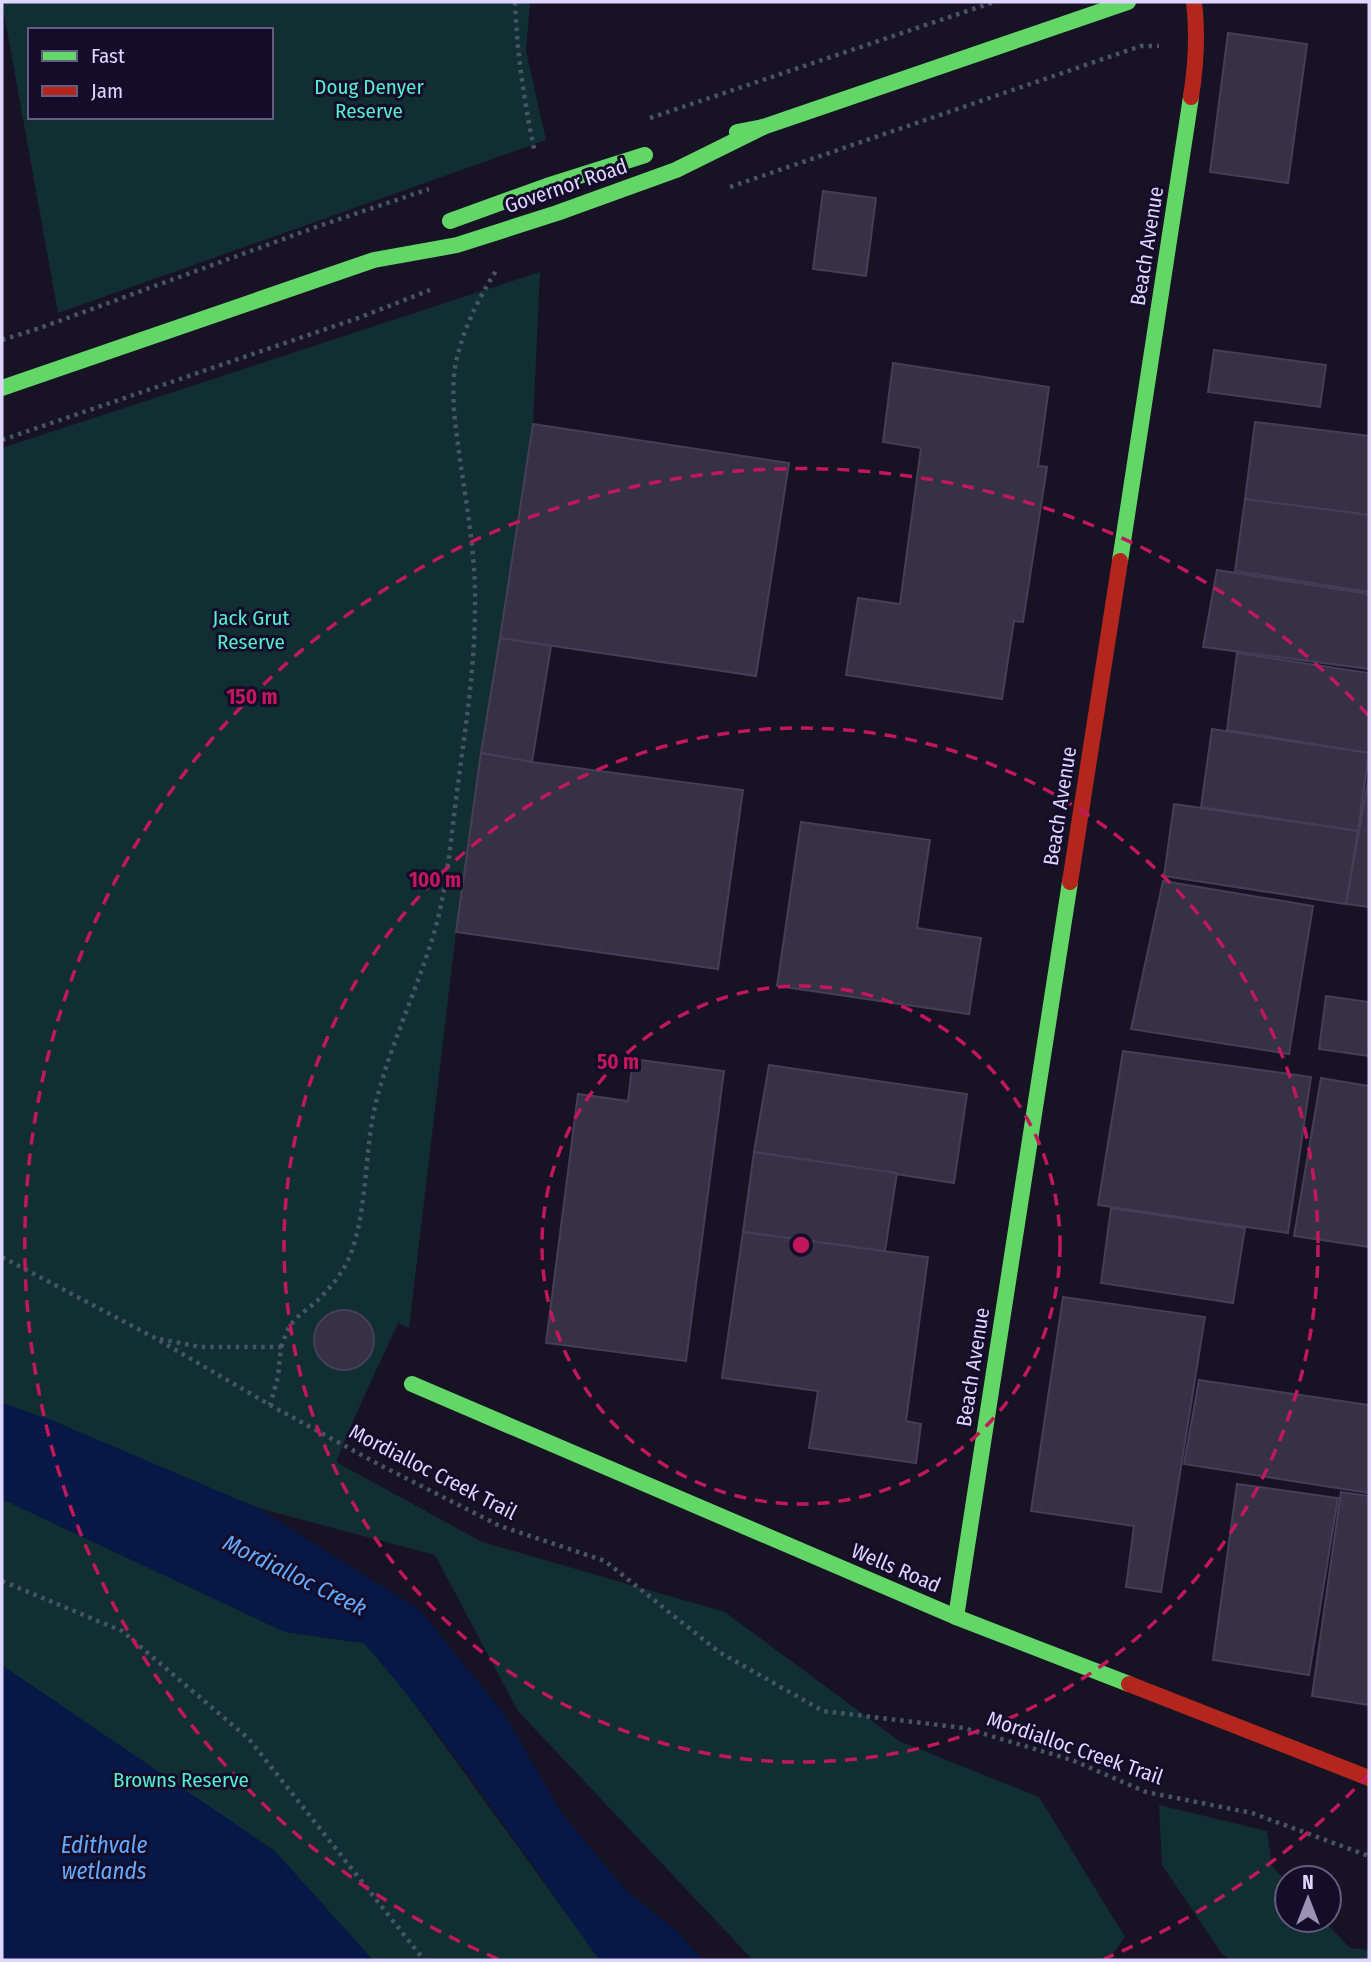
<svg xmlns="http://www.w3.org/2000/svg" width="1371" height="1962" font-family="'Fira Sans Condensed',sans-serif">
<rect width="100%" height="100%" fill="#181324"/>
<g fill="#112f32" fill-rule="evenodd">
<path d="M2 2H530L526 51 546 140 58 313ZM30 30H271V117H30Z"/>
<path d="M540 272 533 424 456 932 409 1328 398 1323 357 1412 336 1462 482 1542 725 1612 899 1741 1039 1797 1125 1937 1108 1960H753L518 1711 435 1555 258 1508 53 1421 2 1403V448Z"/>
<path d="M2 1499 285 1632 364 1643 402 1687 600 1960H2Z"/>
<path d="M1159 1805 1267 1831 1272 1866 1287 1882V1920H1323L1350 1948 1369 1950V1960H1231L1222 1954 1162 1865Z"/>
</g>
<g fill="#071847">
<path d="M2 1403 53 1421 258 1508 420 1610 504 1714 563 1815 626 1890 678 1932 703 1960H600L598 1958C522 1852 450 1741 364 1643L285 1632 2 1499Z"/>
<path d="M2 1665 275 1851 373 1960H2Z"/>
</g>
<g fill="#373146" stroke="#453e58" stroke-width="2">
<path d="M1228 33 1307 44 1288 183 1210 172Z"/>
<path d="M823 191 876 198 866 276 813 269Z"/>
<path d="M1214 350 1326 365 1320 407 1208 392Z"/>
<path d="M893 363 1049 387 1038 466 1047 467 1023 622 1014 621 1002 699 846 675 858 598 900 604 921 448 883 442Z"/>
<path d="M1255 422 1369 436V515L1245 499Z"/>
<path d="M533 424 789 463 756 676 500 638Z"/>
<path d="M1245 499 1369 515V592L1235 571Z"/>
<path d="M1217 570 1369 594V669L1203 647Z"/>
<path d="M500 638 551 646 532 762 481 753Z"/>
<path d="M1237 653 1369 673V753L1227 730Z"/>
<path d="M1212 729 1369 753 1358 831 1201 807Z"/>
<path d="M481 753 532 762 743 790 718 969 456 932Z"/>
<path d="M1369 775V907L1346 904Z"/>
<path d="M1174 804 1358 831 1346 904 1164 876Z"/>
<path d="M801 822 930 840 917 928 981 938 969 1014 777 986Z"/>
<path d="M1163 881 1313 906 1289 1054 1131 1029Z"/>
<path d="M1326 996 1369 1002V1056L1319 1049Z"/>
<path d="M1123 1051 1311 1077 1288 1233 1098 1205Z"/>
<path d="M633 1059 724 1071 686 1361 546 1343 578 1094 628 1101Z"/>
<path d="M769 1065 967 1094 954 1183 754 1152Z"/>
<path d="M1321 1078 1369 1086V1247L1294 1236Z"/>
<path d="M754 1152 897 1173 885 1251 743 1232Z"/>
<path d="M1111 1208 1245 1228 1233 1303 1101 1283Z"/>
<path d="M743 1232 928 1257 906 1421 921 1424 916 1463 809 1448 818 1391 722 1378Z"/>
<path d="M1063 1297 1205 1317 1161 1592 1126 1587 1134 1526 1031 1511Z"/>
<circle cx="344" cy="1340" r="30"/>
<path d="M1199 1380 1369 1405V1493L1184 1464Z"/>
<path d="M1237 1484 1338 1498 1309 1675 1213 1660Z"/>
<path d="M1341 1492 1369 1496V1705L1312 1696Z"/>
</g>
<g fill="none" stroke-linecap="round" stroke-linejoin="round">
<g stroke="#465466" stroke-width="4.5" stroke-dasharray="3.5 5" stroke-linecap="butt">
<path d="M515 2C517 53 524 102 535 153"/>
<path d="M650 118 994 2"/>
<path d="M730 187 1141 46H1159"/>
<path d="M2 340 40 328 319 226 429 189"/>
<path d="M2 440 361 317 430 290"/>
<path d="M2 1257 155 1338 270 1405 378 1464 500 1526 605 1561 719 1652 823 1711 964 1728 1072 1760 1146 1792 1252 1813 1369 1856"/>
<path d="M160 1339 200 1347H281L278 1377 270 1405"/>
<path d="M281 1347C284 1340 286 1332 290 1326 297 1315 310 1308 319 1299 332 1286 345 1270 351 1253 368 1207 364 1151 376 1102 391 1042 419 986 436 926 448 882 451 836 457 792 465 730 475 668 475 606 476 557 467 508 460 460 456 429 449 389 457 358 464 328 479 297 496 271"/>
<path d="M2 1581 122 1631 249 1739 424 1960"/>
</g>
<g stroke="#63d668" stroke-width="16">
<path d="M737 132 763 127 1128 2"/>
<path d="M450 221 547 186 645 155"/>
<path d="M2 388 374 260 457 245 557 213 676 170 763 127"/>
<path d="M1120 561 1191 97"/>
<path d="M412 1384 956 1617 1129 1684"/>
<path d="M956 1617 1070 882"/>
</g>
<g stroke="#b3261e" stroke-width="16">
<path d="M1191 97C1196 65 1198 34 1194 2"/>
<path d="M1070 882 1120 561"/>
<path d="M1129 1684 1369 1778"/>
</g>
</g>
<g fill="none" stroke="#c2185b" stroke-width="3.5" stroke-dasharray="12 9">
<circle cx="801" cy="1245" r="259"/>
<circle cx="801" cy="1245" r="517"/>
<path d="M1369 1774A776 776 0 0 1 1104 1959M498 1959A776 776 0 1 1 1369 716"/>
</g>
<g text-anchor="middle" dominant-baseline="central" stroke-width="6" stroke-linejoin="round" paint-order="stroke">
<g font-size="21" fill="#55ecd2" stroke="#140d2a">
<text x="369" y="87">Doug Denyer<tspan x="369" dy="24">Reserve</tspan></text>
<text x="251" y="618">Jack Grut<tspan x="251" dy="24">Reserve</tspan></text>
<text x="181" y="1780">Browns Reserve</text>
</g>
<g font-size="21" fill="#ded6ff" stroke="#140d2a">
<text transform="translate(566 186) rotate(-19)">Governor Road</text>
<text transform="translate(1147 246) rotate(-81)">Beach Avenue</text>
<text transform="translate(1060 806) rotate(-81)">Beach Avenue</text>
<text transform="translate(973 1367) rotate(-81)">Beach Avenue</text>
<text transform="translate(433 1472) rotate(27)">Mordialloc Creek Trail</text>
<text transform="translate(896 1568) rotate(23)">Wells Road</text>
<text transform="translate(1075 1748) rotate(19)">Mordialloc Creek Trail</text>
</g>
<g font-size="23" font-style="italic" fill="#64abff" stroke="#140d2a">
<text transform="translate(295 1575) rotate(26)">Mordialloc Creek</text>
<text x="104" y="1845">Edithvale<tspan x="104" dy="26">wetlands</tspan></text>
</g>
</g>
<circle cx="801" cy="1245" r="10" fill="#c2185b" stroke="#140d2a" stroke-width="3.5"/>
<g font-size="21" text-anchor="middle" font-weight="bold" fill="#c2185b" stroke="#140d2a" stroke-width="6" stroke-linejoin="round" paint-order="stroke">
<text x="252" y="704">150 m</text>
<text x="435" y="887">100 m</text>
<text x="618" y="1069">50 m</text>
</g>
<rect width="1371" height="1962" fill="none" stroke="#ded6ff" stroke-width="7"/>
<rect x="28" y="28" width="245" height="91" fill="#140d2a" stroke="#655d7f" stroke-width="2"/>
<rect x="42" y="51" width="35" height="10" fill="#63d668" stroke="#655d7f" stroke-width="2"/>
<text x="91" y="63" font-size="21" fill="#ded6ff">Fast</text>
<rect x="42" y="86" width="35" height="10" fill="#b3261e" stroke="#655d7f" stroke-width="2"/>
<text x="91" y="98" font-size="21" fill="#ded6ff">Jam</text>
<g transform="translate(1308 1899)"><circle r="33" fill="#140d2a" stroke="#655d7f" stroke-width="2"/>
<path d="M0-5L12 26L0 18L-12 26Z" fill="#9992b2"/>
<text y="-10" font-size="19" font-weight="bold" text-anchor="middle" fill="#ded6ff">N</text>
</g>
</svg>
